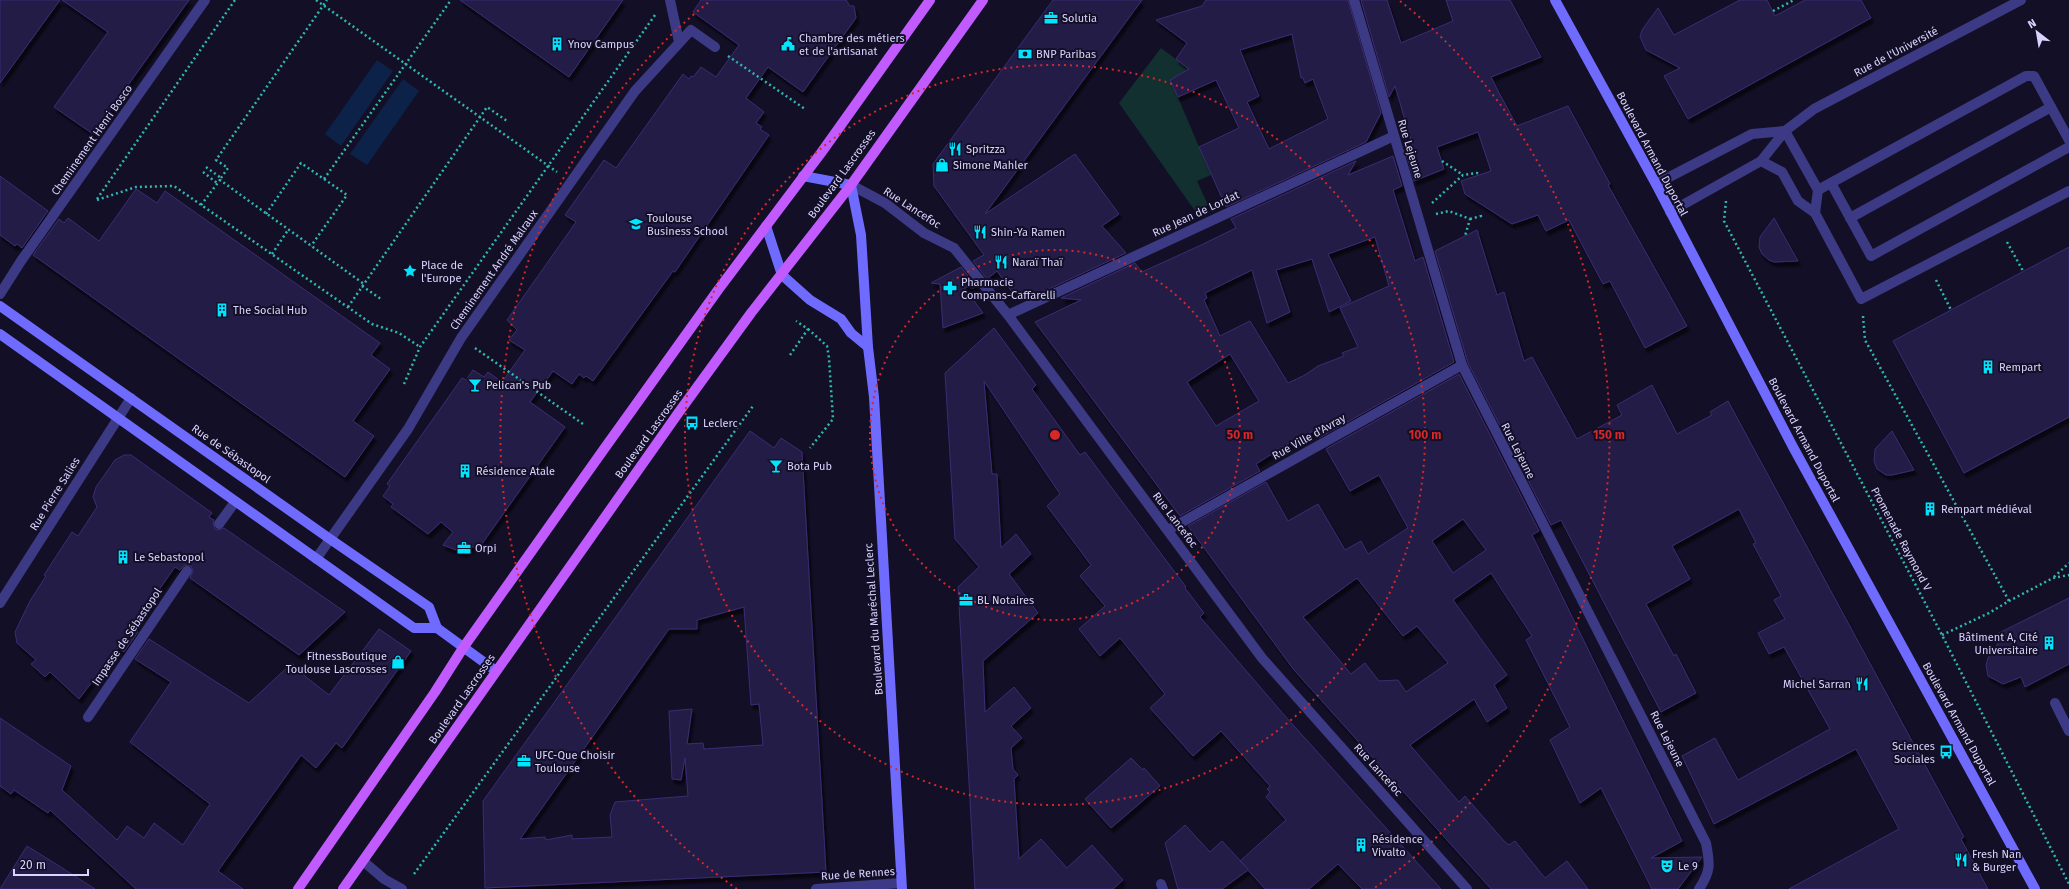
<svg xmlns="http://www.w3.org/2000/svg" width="2069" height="889" font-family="'Fira Sans',sans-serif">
<defs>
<filter id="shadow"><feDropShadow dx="2.5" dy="4.5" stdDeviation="1" flood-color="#0009"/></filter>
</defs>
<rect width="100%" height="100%" fill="#130f26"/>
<path fill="#12302f" d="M1161 48 1189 69 1171 81 1211 175 1197 181 1208 205 1195 211 1119 103Z"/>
<g fill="#0c2248">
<path d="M377 60 393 71 341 146 325 134Z"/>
<path d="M403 79 419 91 367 165 350 154Z"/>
</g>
<g fill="#241b47" stroke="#3b2d73" fill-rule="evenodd" filter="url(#shadow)">
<path d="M0 0H60L0 83Z"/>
<path d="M62 0H189L93 134 54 107 108 32Z"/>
<path d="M460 0H623L569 77Z"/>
<path d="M701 0H846L850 6H854L856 18 803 92 768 67 746 98 764 112 756 123 762 127 760 129 769 135 675 272 673 271 593 381 586 376 584 378 579 374 572 384 553 371 530 402 565 427 479 548 476 545 464 553 443 545 453 532 441 522 428 534 391 507 393 504 383 496 390 486 387 484 462 378 466 380 473 370 484 377 488 372 502 382 525 350 509 340 517 330 507 320 576 222 565 215 604 160 616 168 683 74 689 79 691 76 693 77 701 67 716 77 739 45 693 12Z"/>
<path d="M1053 0H1142L985 214 1075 154 1119 214 1102 226 1126 253 1036 295 1012 292 997 271 987 279 973 261 984 255 934 186 933 164Z"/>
<path d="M1206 0H1348L1381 113 1366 142 1226 207 1199 147 1239 128 1216 80 1178 97 1170 80 1189 69 1176 59 1187 43 1156 20 1202 6ZM1292 34 1301 78H1303L1305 83 1313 79 1328 119 1269 149 1247 102 1259 96 1240 50Z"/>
<path d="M1361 0H1387L1401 43 1453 21 1446 0H1510L1541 57 1491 77 1497 89 1517 126 1568 106 1610 184 1608 185 1687 326 1645 348 1610 281 1603 284 1569 220 1546 231 1538 215 1512 224 1465 194 1461 181 1491 171 1478 132 1437 147 1444 169 1414 181 1405 150 1413 147 1395 86 1389 97Z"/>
<path d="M1740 0H1767L1775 16 1805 0H1861L1871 18 1688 119 1664 76 1680 68 1646 50 1640 37 1642 30 1658 8 1674 35Z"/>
<path d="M1393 156 1402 186 1393 190 1415 261 1423 257 1454 362 1319 438 1315 430 1286 445 1256 464 1260 471 1180 516 1035 322 1081 300 1061 298 1135 263 1142 272 1199 246 1236 228 1231 219 1356 161 1348 175ZM1375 237 1389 286 1340 308 1358 347 1342 353 1344 356 1318 366 1305 375 1288 383 1250 321 1220 336 1204 300 1207 298 1205 293 1252 270 1267 323 1290 312 1276 270 1312 259 1329 312 1351 301 1328 254ZM1230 354 1259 401 1216 426 1187 382Z"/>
<path d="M0 176 48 211 22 248 17 244 15 246 0 235Z"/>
<path d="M136 189 157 203 165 191 380 343 371 355 390 369 353 421 374 436 345 477 33 255 59 219 64 223 68 218 99 241Z"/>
<path d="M1774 218 1798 261 1774 262 1769 260 1762 254 1759 247 1760 237Z"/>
<path d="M1477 230 1497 295 1504 292 1524 361 1532 357 1577 439 1622 415 1617 405 1652 385 1677 434 1712 415 1710 412 1728 401 1964 837 1961 839 1988 889H1789L1899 829 1856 749 1714 824 1682 756 1715 738 1738 780 1830 729 1784 647 1769 654 1758 633 1785 619 1774 600 1781 596 1753 544 1756 543 1739 509 1672 546 1690 579 1646 604 1674 656 1676 654 1696 693 1661 712 1561 520 1551 525 1468 363 1435 251Z"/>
<path d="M2069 247V417L1964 473 1893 341Z"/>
<path d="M961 267 976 286 974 288 964 287 983 313 943 328 940 284 931 283Z"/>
<path d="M994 328 1036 385 1032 389 1080 455 1085 452 1186 587 1185 588 1204 613 1200 617 1285 716 1441 889H1362L1338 864 1309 889H1265L1248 870 1222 889H1178L1165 843 1185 825 1210 852 1222 841 1248 869 1240 861 1286 820 1266 797 1270 792 1267 789 1270 786 1221 731 1193 756 1150 708 1165 694 1120 638 1100 656 1079 629 1105 606 1080 576 1091 565 1047 506 1060 494 984 381 992 474H997L1001 548 1016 534 1031 554 1009 574 1038 613 983 661 985 712 1014 687 1031 708 1011 726 1022 738 1011 748 1013 769 1018 775 1014 779 1019 859 1041 839 1067 868 1092 845 1123 880 1113 889H975L958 587 979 567 955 539 945 373Z"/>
<path d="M1459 374 1539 531 1532 535 1682 841 1651 858 1702 857 1678 889H1652L1601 788 1580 803 1550 740 1570 727 1526 640 1532 636 1491 573 1453 600 1507 675 1494 685 1507 708 1487 722 1474 699 1410 745 1459 802 1465 796 1504 841 1509 845 1515 841 1545 878 1567 861 1588 889H1491L1294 670 1188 526 1266 482 1288 521 1318 504 1345 550 1361 541 1368 554 1408 528 1379 475 1350 491 1326 449ZM1463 519 1486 550 1453 573 1432 541ZM1357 578 1403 636 1417 626 1448 663 1406 692 1398 680 1379 681 1365 663 1351 674 1303 617Z"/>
<path d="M750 431 774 448 781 438 802 452 826 872 485 888 483 801ZM744 607 751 705 759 704 763 745 704 749 703 743 687 744 692 709 669 711 672 779 681 780 685 758 688 796 615 802 610 815 612 837 572 839V835L546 840 545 837 520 839 669 629H697V620Z"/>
<path d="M1892 431 1914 470 1892 475H1886L1877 469 1874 461 1875 449Z"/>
<path d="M124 455H131L212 513 209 517 214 520 213 524 215 529 219 530 224 528 345 612 299 655 190 578 193 571 191 566 185 565 180 570 175 567 132 628 138 632 124 652 118 648 79 699 50 672 45 677 31 664 36 660 17 643 15 632 30 601 46 576 44 575 72 532 78 536 97 507 93 497 96 487 115 460Z"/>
<path d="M2069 598V664L2025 687 2021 677 2003 684 1988 676 1986 665 1988 658 1999 642 1995 635Z"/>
<path d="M379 629 411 651 342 748 336 743 316 768 301 755 218 871 243 889H136L50 810 48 813 14 790 11 794 0 786V718L71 766 62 790 117 840 127 826 144 838 154 823 183 845 210 804 130 742 171 682 135 659 149 639 249 703 292 663 306 677 329 695Z"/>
<path d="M1131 758 1143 770 1144 768 1160 786 1111 828 1085 799Z"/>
<path d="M27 846 56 864 95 889H0Z"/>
</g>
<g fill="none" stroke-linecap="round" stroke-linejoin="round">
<g stroke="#2fb8b0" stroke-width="2.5" stroke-dasharray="2 3" stroke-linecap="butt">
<path d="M316 0 557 172"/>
<path d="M1773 11 1794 0"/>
<path d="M728 56 805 109"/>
<path d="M1442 161 1463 175"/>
<path d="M206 167 221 178 220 180 364 284"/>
<path d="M203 172 217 183"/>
<path d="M221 178 228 168 216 160 327 0"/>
<path d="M324 179 451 0"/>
<path d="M97 199 235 0"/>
<path d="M97 200 136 187 174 186 372 324 399 333 420 347"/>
<path d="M1726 201 1724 221 1942 635 2069 884"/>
<path d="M1432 203 1463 175 1477 173 1480 175"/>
<path d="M201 205 220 180"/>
<path d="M266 214 301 163 347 195 311 246"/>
<path d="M1436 214 1449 211 1470 219 1465 236"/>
<path d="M1470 219 1481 216 1480 215"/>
<path d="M2007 242 2023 271"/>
<path d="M272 254 288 230"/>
<path d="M1936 280 1951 310"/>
<path d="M362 286 381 299"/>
<path d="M348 307 487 107 507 121"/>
<path d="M1863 316 1865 340 2009 601"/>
<path d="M808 329 827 346 829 358 833 419 810 448"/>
<path d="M475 348 583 424"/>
<path d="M790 355 808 329 796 321"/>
<path d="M404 384 420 347 655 15"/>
<path d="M2054 577 2069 563"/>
<path d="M1942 635 1989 613 2009 601 2053 578 2069 575"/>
<path d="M414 874 753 406"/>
</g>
<g stroke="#3d3a85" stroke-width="10">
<path d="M670 0 679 42"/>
<path d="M1785 131 1818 190 1815 213"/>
<path d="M1761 161 1782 172 1798 201 1815 213 1861 299 2069 191"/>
<path d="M1831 183 1871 256 2069 147"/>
<path d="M1818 190 2026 76H2034L2069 140"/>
<path d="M1850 218 2051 107"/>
<path d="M0 294 21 261 205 0"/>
<path d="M219 524 235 502"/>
<path d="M316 559 408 429 461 338 635 91 691 30 715 47"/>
<path d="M2055 703 2069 731"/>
<path d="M88 717 187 571"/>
</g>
<g stroke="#3d3a85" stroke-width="10">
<path d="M1354 0 1462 365 1706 843C1710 864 1711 871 1699 889"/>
<path d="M1656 184 1752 134 1785 131"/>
<path d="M851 185 885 203 924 233 954 248 1008 315 1262 658 1467 889"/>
<path d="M1670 212 1761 161 1785 131 1814 109 2021 0"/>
<path d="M1008 315 1394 136"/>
<path d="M1168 530 1462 365"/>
<path d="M0 603 131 398"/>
<path d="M363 861 384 879 402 889"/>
<path d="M1161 884 1163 889"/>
<path d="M816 889 901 883"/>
</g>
<g stroke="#6f6bff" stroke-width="10">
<path d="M1555 0 1656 184 1793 447 2035 889"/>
<path d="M803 176 851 185 861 235 868 347 874 397 902 889"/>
<path d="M766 226 782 275 810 300 841 319 851 333 868 347"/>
<path d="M0 306 330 539 429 607 437 628"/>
<path d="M0 334 414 628H437L496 671"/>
</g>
<g stroke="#c25bff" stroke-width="10">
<path d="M298 889 435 692 463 648 604 449 718 290 821 153 930 0"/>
<path d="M343 889 679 412 751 313 851 185 983 0"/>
</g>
</g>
<g fill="none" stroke="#d62828" stroke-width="2" stroke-dasharray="2 4">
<circle cx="1055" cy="435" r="185"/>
<circle cx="1055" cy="435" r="370"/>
<path d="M737 889A554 554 0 0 1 710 1M1400 1A554 554 0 0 1 1373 889"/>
</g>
<defs>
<g id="office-bare" transform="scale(1.08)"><path d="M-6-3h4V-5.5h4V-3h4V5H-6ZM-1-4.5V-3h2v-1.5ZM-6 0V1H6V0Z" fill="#00e5ff" stroke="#130f26" stroke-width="2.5" paint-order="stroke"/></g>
<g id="building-bare" transform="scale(1.08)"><path d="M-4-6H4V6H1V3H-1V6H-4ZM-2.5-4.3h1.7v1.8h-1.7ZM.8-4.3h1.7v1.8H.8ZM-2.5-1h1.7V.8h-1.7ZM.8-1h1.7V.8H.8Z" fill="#00e5ff" stroke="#130f26" stroke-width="2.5" paint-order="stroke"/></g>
<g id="civic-bare" transform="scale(1.08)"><path d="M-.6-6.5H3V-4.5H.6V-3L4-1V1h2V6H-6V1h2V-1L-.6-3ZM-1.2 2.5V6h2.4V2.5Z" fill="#00e5ff" stroke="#130f26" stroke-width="2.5" paint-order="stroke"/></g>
<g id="bank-bare" transform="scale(1.08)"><path d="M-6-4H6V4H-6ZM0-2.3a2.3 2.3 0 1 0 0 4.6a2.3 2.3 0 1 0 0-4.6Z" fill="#00e5ff" stroke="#130f26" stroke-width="2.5" paint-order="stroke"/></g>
<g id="restaurant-bare" transform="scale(1.08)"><path d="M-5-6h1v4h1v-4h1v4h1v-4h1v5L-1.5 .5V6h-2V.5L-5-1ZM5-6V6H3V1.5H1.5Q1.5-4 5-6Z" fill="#00e5ff" stroke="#130f26" stroke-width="2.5" paint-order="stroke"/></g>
<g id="shop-bare" transform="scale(1.08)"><path d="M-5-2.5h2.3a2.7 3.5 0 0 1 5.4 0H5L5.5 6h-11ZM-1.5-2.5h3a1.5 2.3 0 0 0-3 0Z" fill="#00e5ff" stroke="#130f26" stroke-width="2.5" paint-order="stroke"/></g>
<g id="university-bare" transform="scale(1.08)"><path d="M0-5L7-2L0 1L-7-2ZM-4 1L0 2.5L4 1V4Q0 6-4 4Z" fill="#00e5ff" stroke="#130f26" stroke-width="2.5" paint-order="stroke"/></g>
<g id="sight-bare" transform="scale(1.08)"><path d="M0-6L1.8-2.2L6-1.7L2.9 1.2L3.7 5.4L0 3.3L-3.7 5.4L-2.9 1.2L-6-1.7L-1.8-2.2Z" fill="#00e5ff" stroke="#130f26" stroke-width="2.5" paint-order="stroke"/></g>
<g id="pharmacy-bare" transform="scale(1.08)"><path d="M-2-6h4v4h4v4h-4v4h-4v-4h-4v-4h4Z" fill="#00e5ff" stroke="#130f26" stroke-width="2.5" paint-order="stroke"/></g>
<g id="bar-bare" transform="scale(1.08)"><path d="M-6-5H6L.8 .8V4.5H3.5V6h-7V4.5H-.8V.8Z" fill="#00e5ff" stroke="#130f26" stroke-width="2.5" paint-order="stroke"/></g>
<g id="bus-bare" transform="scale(1.08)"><path d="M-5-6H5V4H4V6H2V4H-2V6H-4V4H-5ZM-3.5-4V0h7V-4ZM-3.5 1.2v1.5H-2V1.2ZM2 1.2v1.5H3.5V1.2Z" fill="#00e5ff" stroke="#130f26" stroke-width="2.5" paint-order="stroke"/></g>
<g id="theatre-bare" transform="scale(1.08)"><path d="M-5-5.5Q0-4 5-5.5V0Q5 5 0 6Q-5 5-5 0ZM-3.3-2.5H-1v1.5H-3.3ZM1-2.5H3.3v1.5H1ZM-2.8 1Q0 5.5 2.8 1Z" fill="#00e5ff" stroke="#130f26" stroke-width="2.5" paint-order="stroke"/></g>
</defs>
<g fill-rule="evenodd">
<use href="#office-bare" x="1051" y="18"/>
<use href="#building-bare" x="557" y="44"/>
<use href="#civic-bare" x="788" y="44"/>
<use href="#bank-bare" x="1025" y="54"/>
<use href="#restaurant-bare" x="955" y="149"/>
<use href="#shop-bare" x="942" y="165"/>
<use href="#university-bare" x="636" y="224"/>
<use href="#restaurant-bare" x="980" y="232"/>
<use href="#restaurant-bare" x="1001" y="262"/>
<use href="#sight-bare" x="410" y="271"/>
<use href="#pharmacy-bare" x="950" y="288"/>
<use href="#building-bare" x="222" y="310"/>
<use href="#building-bare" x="1988" y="367"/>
<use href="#bar-bare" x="475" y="385"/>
<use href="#bus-bare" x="692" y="423"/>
<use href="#bar-bare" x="776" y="466"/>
<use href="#building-bare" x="465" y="471"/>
<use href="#building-bare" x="1930" y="509"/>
<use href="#office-bare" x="464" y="548"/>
<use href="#building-bare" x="123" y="557"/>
<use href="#office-bare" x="966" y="600"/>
<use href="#building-bare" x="2049" y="643"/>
<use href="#shop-bare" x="398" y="662"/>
<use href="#restaurant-bare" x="1862" y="684"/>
<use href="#bus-bare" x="1946" y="752"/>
<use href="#office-bare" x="524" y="761"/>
<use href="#building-bare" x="1361" y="845"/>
<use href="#restaurant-bare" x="1961" y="860"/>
<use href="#theatre-bare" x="1667" y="866"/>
</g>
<g text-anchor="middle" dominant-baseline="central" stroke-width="4" stroke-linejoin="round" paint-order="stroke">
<g font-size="11" fill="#d9d4ff" stroke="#130f26" text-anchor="start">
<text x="1062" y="18">Solutia</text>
<text x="799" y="38">Chambre des métiers<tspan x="799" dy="13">et de l'artisanat</tspan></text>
<text x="568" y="44">Ynov Campus</text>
<text x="1036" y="54">BNP Paribas</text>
<text x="966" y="149">Spritzza</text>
<text x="953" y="165">Simone Mahler</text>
<text x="647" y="218">Toulouse<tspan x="647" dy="13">Business School</tspan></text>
<text x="991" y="232">Shin-Ya Ramen</text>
<text x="1012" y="262">Naraï Thaï</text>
<text x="421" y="265">Place de<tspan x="421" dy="13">l'Europe</tspan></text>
<text x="961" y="282">Pharmacie<tspan x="961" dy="13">Compans-Caffarelli</tspan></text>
<text x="233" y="310">The Social Hub</text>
<text x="1999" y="367">Rempart</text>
<text x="486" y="385">Pelican's Pub</text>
<text x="703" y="423">Leclerc</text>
<text x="787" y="466">Bota Pub</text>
<text x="476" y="471">Résidence Atale</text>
<text x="1941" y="509">Rempart médiéval</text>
<text x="475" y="548">Orpi</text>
<text x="134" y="557">Le Sebastopol</text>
<text x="977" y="600">BL Notaires</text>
<text x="2038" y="637" text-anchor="end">Bâtiment A, Cité<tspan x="2038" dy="13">Universitaire</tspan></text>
<text x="387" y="656" text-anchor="end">FitnessBoutique<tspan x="387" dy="13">Toulouse Lascrosses</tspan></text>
<text x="1851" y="684" text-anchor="end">Michel Sarran</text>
<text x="1935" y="746" text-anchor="end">Sciences<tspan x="1935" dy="13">Sociales</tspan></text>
<text x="535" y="755">UFC-Que Choisir<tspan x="535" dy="13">Toulouse</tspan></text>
<text x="1372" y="839">Résidence<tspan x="1372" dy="13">Vivalto</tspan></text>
<text x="1972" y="854">Fresh Nan<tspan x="1972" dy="13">&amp; Burger</tspan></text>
<text x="1678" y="866">Le 9</text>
</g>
<g font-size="11" fill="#d9d4ff" stroke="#130f26">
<text transform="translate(1896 52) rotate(-28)">Rue de l'Université</text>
<text transform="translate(92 140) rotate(-55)">Cheminement Henri Bosco</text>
<text transform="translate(1410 149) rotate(73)">Rue Lejeune</text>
<text transform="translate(1652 154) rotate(62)">Boulevard Armand Duportal</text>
<text transform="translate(842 174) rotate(-54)">Boulevard Lascrosses</text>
<text transform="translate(912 208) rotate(33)">Rue Lancefoc</text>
<text transform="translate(1196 214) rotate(-25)">Rue Jean de Lordat</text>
<text transform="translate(494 270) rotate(-55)">Cheminement André Malraux</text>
<text transform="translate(649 434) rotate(-54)">Boulevard Lascrosses</text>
<text transform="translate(1309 437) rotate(-29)">Rue Ville d'Avray</text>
<text transform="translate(1804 440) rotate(62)">Boulevard Armand Duportal</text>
<text transform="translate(1518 451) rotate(63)">Rue Lejeune</text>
<text transform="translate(231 454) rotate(35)">Rue de Sébastopol</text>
<text transform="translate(55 494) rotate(-58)">Rue Pierre Salies</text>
<text transform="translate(1175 520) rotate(53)">Rue Lancefoc</text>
<text transform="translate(1901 539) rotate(62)">Promenade Raymond V</text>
<text transform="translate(874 619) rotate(-94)">Boulevard du Maréchal Leclerc</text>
<text transform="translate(127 637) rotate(-56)">Impasse de Sébastopol</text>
<text transform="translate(462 699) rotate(-55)">Boulevard Lascrosses</text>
<text transform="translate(1959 724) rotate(61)">Boulevard Armand Duportal</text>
<text transform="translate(1667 739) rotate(63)">Rue Lejeune</text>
<text transform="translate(1378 770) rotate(48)">Rue Lancefoc</text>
<text transform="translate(858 874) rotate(-4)">Rue de Rennes</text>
</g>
</g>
<circle cx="1055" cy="435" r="6" fill="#d62828" stroke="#130f26" stroke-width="2"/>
<g font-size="12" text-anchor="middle" font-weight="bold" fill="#d62828" stroke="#130f26" stroke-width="4" stroke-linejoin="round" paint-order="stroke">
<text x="1240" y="439">50 m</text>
<text x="1425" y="439">100 m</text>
<text x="1609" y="439">150 m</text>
</g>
<g transform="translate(2037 32) rotate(329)" stroke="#130f26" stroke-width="3" paint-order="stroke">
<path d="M0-3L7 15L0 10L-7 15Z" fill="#d9d4ff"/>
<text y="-6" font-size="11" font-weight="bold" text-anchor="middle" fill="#d9d4ff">N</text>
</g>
<path d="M14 869v6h74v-6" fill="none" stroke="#d9d4ff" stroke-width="2"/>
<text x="20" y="869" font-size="12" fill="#d9d4ff" stroke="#130f26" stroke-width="3" paint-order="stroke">20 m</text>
</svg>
